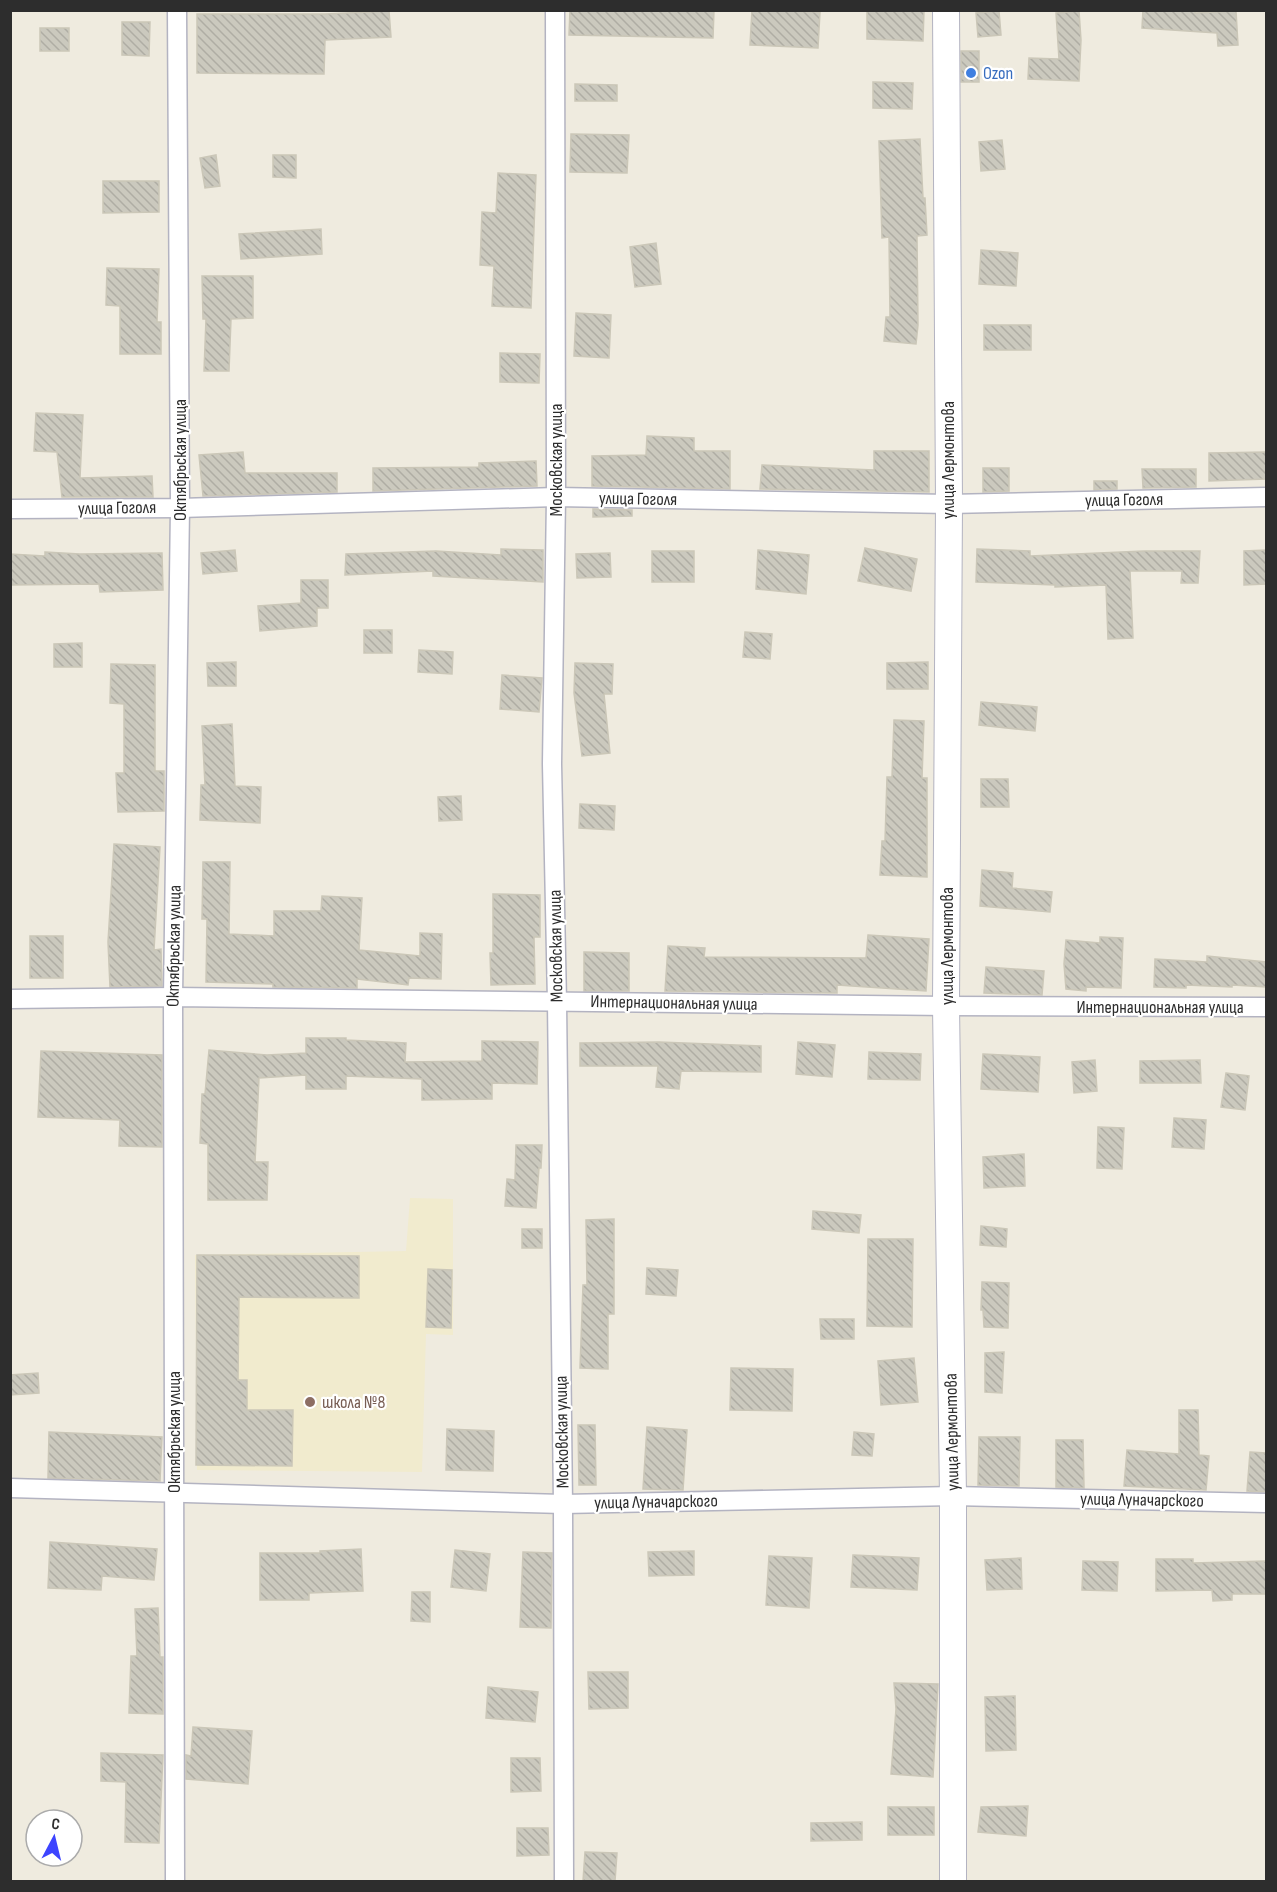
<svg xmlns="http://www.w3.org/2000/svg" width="1277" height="1892" font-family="'Sofia Sans Condensed',sans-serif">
<defs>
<pattern id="building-back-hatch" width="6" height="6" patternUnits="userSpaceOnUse" patternTransform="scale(1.5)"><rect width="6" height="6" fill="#cbc9be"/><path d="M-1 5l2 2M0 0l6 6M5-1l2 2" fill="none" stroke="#afada4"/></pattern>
</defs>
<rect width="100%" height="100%" fill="#efebdf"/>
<path fill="#f1ebce" d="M410 1198 453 1199V1335L426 1334 422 1472 197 1470 195 1255 406 1251Z"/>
<g fill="url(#building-back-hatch)" stroke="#cbc7b8" stroke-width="1.5">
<path d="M570 10H714L713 38 569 35Z"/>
<path d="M752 10 820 12 818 48 750 45Z"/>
<path d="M867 10H924L923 41 867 39Z"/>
<path d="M1143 10H1195V13L1236 11 1238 45 1218 46 1217 33 1142 28Z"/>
<path d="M389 11 391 37 325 40 324 74 197 73V14H325Z"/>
<path d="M999 11 1001 35 978 37 976 13Z"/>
<path d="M1079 11 1081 40 1079 81 1028 79 1029 58 1059 59 1056 13Z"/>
<path d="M122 22H150L149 56 122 55Z"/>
<rect x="40" y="28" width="29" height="23"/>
<rect x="961" y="51" width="18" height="31"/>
<path d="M873 82 913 83 912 109 873 108Z"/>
<path d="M575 84 617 85V101H575Z"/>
<path d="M571 134 629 135 627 173 570 172Z"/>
<path d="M920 139 923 198H925L927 235 917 236 918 325 916 344 884 341 886 317H890L889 237 882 238 879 141Z"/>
<path d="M1002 140 1005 169 981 171 979 142Z"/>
<path d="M216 155 220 186 205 188 200 158Z"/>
<path d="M273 155H296V178L273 177Z"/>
<path d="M498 173 536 175 531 308 492 306 494 266 480 265 482 212 496 213Z"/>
<path d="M103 181H159V212L103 213Z"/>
<path d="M321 229 322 254 241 259 239 234Z"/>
<path d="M656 243 661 284 635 287 630 247Z"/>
<path d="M981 250 1018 253 1016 286 979 284Z"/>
<path d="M107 268 159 269 157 322H161V354H120V306L106 305Z"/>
<path d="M202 276H253V318L231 319 229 371H204L206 319H203Z"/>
<path d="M576 313 611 315 609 358 574 356Z"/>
<rect x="984" y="325" width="47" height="25"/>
<path d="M500 353 540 354 539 383 500 382Z"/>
<path d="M36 413 83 415 80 478 152 476 153 497H62L57 452 34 451Z"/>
<path d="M647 436 694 438V451H730V489L592 486V456L646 455Z"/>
<path d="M874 451H929V492L760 489 762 465 874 470Z"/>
<path d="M243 452 245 473H337V492L203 496 199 455Z"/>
<path d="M1266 452V479L1209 481V453Z"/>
<path d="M536 461 537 486 373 491V468L479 467V463Z"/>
<path d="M983 468H1009V491L983 492Z"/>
<path d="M1142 469H1196V487L1143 488Z"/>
<path d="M1094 481H1117V489L1094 490Z"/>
<path d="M593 509 632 510V516L593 517Z"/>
<path d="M865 548 917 559 911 591 858 581Z"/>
<path d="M501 549 543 550V582L433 576V571L345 575 346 554 436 551 501 555Z"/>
<path d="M977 549 1030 551V556L1144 551H1200L1198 583H1181L1182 571H1130L1133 638 1108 639 1106 585 1055 587V585L976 582Z"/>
<path d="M235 550 237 571 203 574 201 553Z"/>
<path d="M758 550 809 555 806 594 756 589Z"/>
<path d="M1266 550V584L1244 585V551Z"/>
<rect x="652" y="551" width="42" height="31"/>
<path d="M45 552 80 554 162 553 163 590 100 592 99 584 10 585V554L45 556Z"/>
<path d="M610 553 611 577 577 578 576 554Z"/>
<path d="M301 580H328V608H317V626L260 631 258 606 301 603Z"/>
<rect x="364" y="630" width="28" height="23"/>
<path d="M745 632 772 634 770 659 743 657Z"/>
<path d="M82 643V667H54V644Z"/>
<path d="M419 650 453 652 452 674 418 672Z"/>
<path d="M236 662V686H208L207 663Z"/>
<path d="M928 662V689H887V663Z"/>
<path d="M575 663 613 664 612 694H604L610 753 582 756 574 693Z"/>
<path d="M111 664 155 665V771H164V811L118 812 116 773H124V704L110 703Z"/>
<path d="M502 675 542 678 539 712 500 709Z"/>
<path d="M981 702 1037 707 1035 731 979 725Z"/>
<path d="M894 720 924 721 922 778H927V877L880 875 882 841H885L887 777H892Z"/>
<path d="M232 724 235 786 261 787 260 823 200 820 201 785H205L202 726Z"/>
<path d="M981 779H1008L1009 807H981Z"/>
<path d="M461 796 462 820 439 821 438 797Z"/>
<path d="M580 804 615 806 614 830 579 828Z"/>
<path d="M114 844 160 847 154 950 161 949 162 986 110 987 108 942Z"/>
<path d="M203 862H230L229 934 274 936V911H321L322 896 362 898 359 950 420 956V933L442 934 441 979 409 978 408 985 357 979V988L273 987V984L206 982 207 919H202Z"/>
<path d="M982 870 1013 873 1012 888 1052 892 1050 912 980 906Z"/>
<path d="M493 894 540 895V937H534L535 984 491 985 490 953H493Z"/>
<path d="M868 935 929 939 926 991 837 985V993L665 991 668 946 705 948 704 957 866 958Z"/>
<rect x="30" y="936" width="33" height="42"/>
<path d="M1100 937 1123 938 1121 988 1086 987V991L1066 989 1064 964 1066 940 1100 943Z"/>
<path d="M584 952 629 953V991H584Z"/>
<path d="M1207 956 1266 962V987L1232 985V987L1186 985V988L1154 987 1155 959 1207 962Z"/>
<path d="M986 967 1044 971 1042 995 984 993Z"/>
<path d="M306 1038H346V1040L406 1043 405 1062 482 1061V1041L538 1042 537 1084 492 1083V1099L422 1100V1079L346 1076V1089H306V1075L259 1078 255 1162H268L267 1200H208V1144L200 1143 202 1094H205L209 1050 267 1055 306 1053Z"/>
<path d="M659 1042 761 1046V1072L681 1071 679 1089 656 1087 658 1066H580V1043Z"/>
<path d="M798 1042 835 1045 832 1077 796 1074Z"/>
<path d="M41 1051 162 1055V1147L119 1146 120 1120 38 1117Z"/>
<path d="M869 1052 921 1054 920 1080 868 1079Z"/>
<path d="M983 1054 1040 1057 1038 1092 981 1089Z"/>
<path d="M1095 1060 1097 1091 1074 1093 1072 1062Z"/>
<path d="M1200 1060 1201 1083H1140V1061Z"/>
<path d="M1226 1073 1249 1076 1245 1110 1221 1107Z"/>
<path d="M1174 1118 1206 1120 1204 1149 1172 1147Z"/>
<path d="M1098 1127 1124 1128 1122 1169 1097 1168Z"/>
<path d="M516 1145H542L541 1168H539L536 1208 505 1206 507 1179 515 1180Z"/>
<path d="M1024 1154 1025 1186 984 1188 983 1157Z"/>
<path d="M813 1211 861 1215 859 1233 812 1229Z"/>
<path d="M614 1219V1314H608V1369L580 1368 583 1285H587L586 1220Z"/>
<path d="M981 1226 1007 1229 1006 1247 980 1245Z"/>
<rect x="522" y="1229" width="20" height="19"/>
<path d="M868 1239H913L912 1327 867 1326Z"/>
<path d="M197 1255 359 1256V1298L239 1297 238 1380H247V1410H293L292 1466 196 1465Z"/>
<path d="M647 1268 678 1270 676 1296 646 1294Z"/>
<path d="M428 1269 452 1270 451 1328 426 1327Z"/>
<path d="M982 1282 1009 1283 1008 1328 984 1327 983 1310H981Z"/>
<path d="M820 1319H854V1339H821Z"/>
<path d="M1004 1352 1002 1393 985 1392V1353Z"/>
<path d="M914 1358 918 1402 881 1405 878 1361Z"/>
<path d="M731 1368 793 1369 792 1411 730 1410Z"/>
<path d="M38 1373 39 1393 10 1395V1375Z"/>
<path d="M1179 1410H1198L1199 1455 1209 1456 1206 1490 1124 1486 1127 1450 1179 1454Z"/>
<path d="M578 1425H595L596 1485H579Z"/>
<path d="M647 1427 687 1430 683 1490 643 1489Z"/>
<path d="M447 1429 494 1431 493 1471 446 1470Z"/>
<path d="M49 1432 162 1437 160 1481 48 1478Z"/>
<path d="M854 1432 874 1434 872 1456 852 1455Z"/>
<path d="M979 1437H1020L1019 1486 978 1485Z"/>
<path d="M1056 1440H1083L1084 1488 1056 1487Z"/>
<path d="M1250 1452 1266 1453V1492L1247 1491Z"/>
<path d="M50 1542 157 1549 154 1580 102 1576 101 1590 48 1588Z"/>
<path d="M361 1549 363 1591 309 1593V1600H260V1553H320V1551Z"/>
<path d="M455 1550 490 1554 486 1591 451 1587Z"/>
<path d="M694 1551V1575L649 1576 648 1552Z"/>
<path d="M523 1552 552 1553 551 1628 520 1627Z"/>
<path d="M853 1555 919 1558 917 1590 851 1587Z"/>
<path d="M769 1556 812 1558 809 1608 766 1605Z"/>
<path d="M1021 1558 1022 1589 987 1590 985 1560Z"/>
<path d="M1156 1559H1193V1563L1266 1561V1594H1232V1600L1213 1601 1212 1590 1156 1591Z"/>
<path d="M1083 1561 1118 1562 1117 1591 1082 1590Z"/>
<path d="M412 1592H430V1622L411 1621Z"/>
<path d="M158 1608 160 1657H163V1714L129 1713 131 1656H137L135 1609Z"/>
<path d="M588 1672H628V1708L589 1709Z"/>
<path d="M894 1683 938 1684 933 1777 891 1774 896 1709Z"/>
<path d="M488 1687 538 1692 535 1722 486 1718Z"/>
<path d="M1015 1696 1016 1750 986 1751 985 1697Z"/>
<path d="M193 1727 252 1731 248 1784 186 1779V1755L191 1756Z"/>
<path d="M101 1753 163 1755 159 1843 125 1842 126 1782 101 1781Z"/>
<path d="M511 1758H540L541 1791 511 1792Z"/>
<path d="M1028 1806 1026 1836 978 1832 981 1807Z"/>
<rect x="888" y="1807" width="46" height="28"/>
<path d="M862 1822V1840L811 1841V1823Z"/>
<path d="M517 1828H548L549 1855 517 1856Z"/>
<path d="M585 1852 617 1853 615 1881H583Z"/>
</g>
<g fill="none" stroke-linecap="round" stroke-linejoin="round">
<g stroke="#b3b3c1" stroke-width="21">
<g id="street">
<path d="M555 10 556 497 552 764 557 1002 563 1504 564 1882"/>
<path d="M10 509 180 508 556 497 949 504 1266 497"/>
<path d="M10 999 173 997 946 1006 1266 1007"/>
<path d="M10 1488 563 1504 953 1496 1266 1503"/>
<path d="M175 1882 173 997 180 508 177 10"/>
</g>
</g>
<g stroke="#b3b3c1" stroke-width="28">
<path id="secondary" d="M946 10 949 504 946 1006 953 1496V1882"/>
</g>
<use href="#street" stroke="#fff" stroke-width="18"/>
<use href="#secondary" stroke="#fff" stroke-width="26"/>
</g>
<circle fill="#3f7fe0" stroke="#fff" stroke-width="2" cx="971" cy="73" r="6"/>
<circle fill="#8d6e63" stroke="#fff" stroke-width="2" cx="310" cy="1402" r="6"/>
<g text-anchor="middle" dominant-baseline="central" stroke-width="4.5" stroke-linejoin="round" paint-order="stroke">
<g font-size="18" fill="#366cbe" stroke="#fff" text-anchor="start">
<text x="983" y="73">Ozon</text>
</g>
<g font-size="18" fill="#2d2d2d" stroke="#fff">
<text transform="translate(180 460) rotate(-90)">Октябрьская улица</text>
<text transform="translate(556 460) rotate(-90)">Московская улица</text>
<text transform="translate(948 460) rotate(-90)">улица Лермонтова</text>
<text transform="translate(638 499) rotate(1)">улица Гоголя</text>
<text transform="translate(1124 500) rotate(-1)">улица Гоголя</text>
<text transform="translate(117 508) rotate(-1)">улица Гоголя</text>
<text transform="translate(174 946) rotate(-89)">Октябрьская улица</text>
<text transform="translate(556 946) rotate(-91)">Московская улица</text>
<text transform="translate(947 946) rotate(-90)">улица Лермонтова</text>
<text transform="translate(674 1003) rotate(1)">Интернациональная улица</text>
<text x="1160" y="1007">Интернациональная улица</text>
<text transform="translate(174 1432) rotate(-90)">Октябрьская улица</text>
<text transform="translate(562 1432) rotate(-91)">Московская улица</text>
<text transform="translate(952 1432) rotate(-91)">улица Лермонтова</text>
<text transform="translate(1142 1500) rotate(1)">улица Луначарского</text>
<text transform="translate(656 1502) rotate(-1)">улица Луначарского</text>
</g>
<g font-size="18" fill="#785e54" stroke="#fff" text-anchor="start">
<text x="322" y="1402">школа №8</text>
</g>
</g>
<rect width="1277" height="1892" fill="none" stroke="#2d2d2d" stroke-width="24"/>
<g transform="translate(54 1838) rotate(7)"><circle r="28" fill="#ffffff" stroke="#ababab" stroke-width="1.5"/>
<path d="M0-4.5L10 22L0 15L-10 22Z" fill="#3d44ff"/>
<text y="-9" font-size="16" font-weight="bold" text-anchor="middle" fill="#2d2d2d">С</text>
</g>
</svg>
